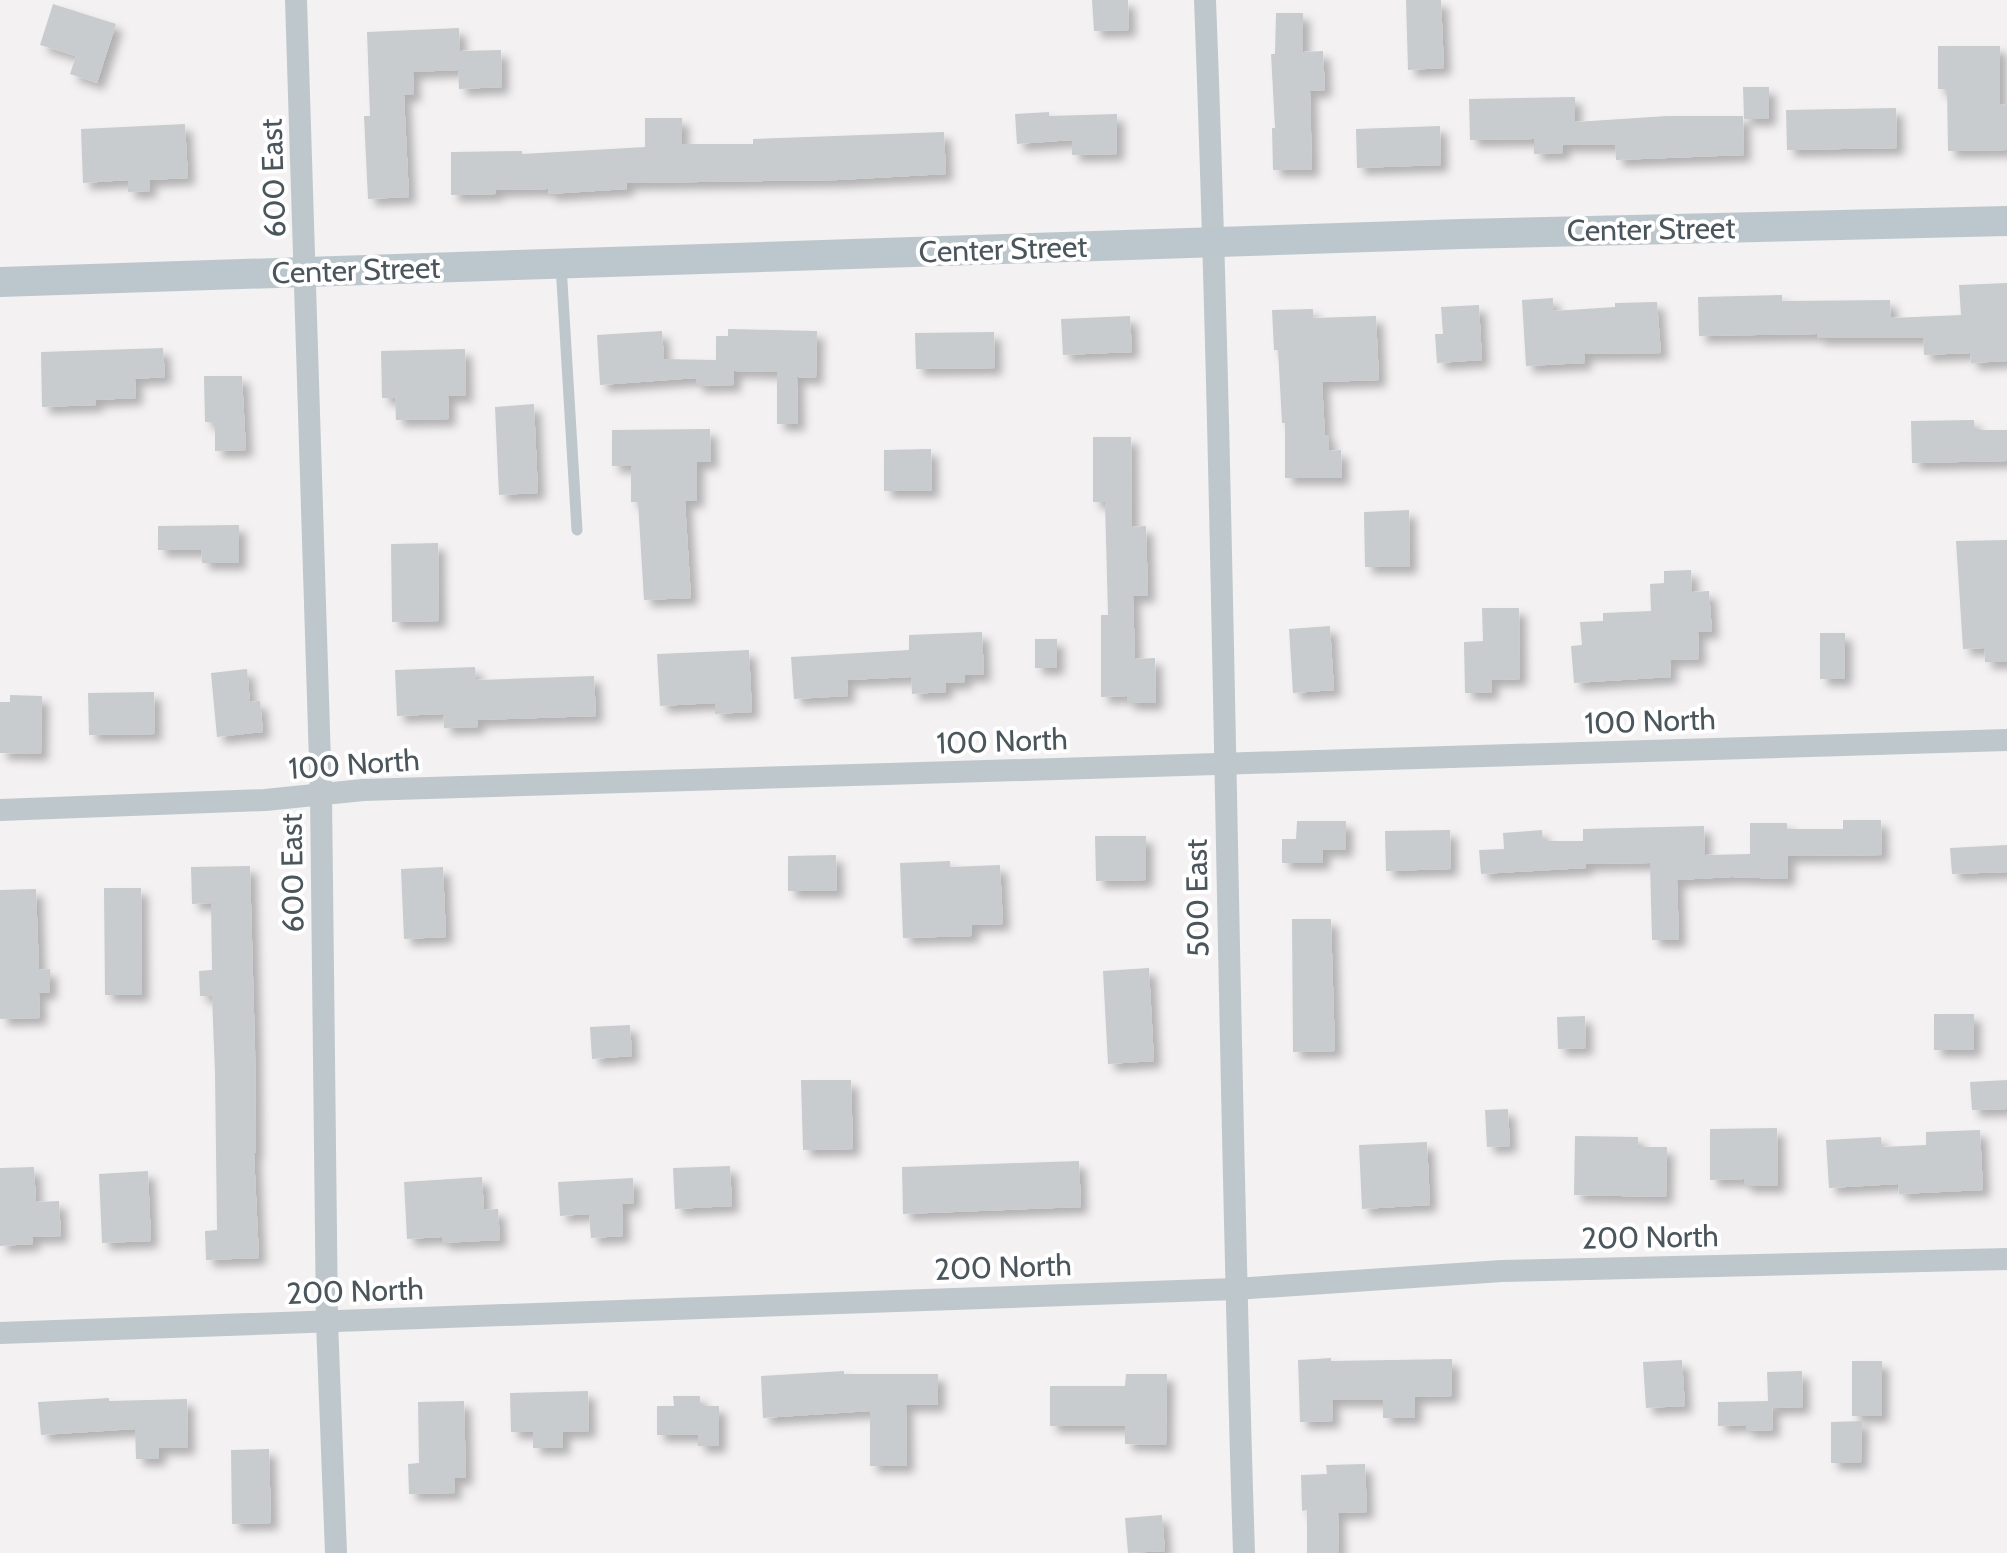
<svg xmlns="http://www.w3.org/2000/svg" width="2007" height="1553" font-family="Cabin,sans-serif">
<defs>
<filter id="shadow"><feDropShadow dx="7" dy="7" stdDeviation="4" flood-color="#0004"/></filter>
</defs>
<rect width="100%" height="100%" fill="#f3f1f1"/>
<g fill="#c8cccf" filter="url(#shadow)">
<path d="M1092 0H1128L1129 30 1094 31Z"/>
<path d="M1406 0H1441L1444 68 1408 70Z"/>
<path d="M53 4 116 24 97 83 70 74 76 56 40 45Z"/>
<path d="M1276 13H1303V52L1323 51 1325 90 1310 91 1312 170H1273L1272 128H1275L1271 54H1275Z"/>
<path d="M459 28 460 51 501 50 502 87 459 89 458 70 413 72 414 95H404L409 197 368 199 364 116H370L367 32Z"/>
<path d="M1938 46H2000V105L2007 104V150L1948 151 1947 89H1938Z"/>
<path d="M1743 87H1769V119H1744Z"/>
<path d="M1575 97V122L1667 116H1743L1744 155 1616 160 1615 145H1563V153L1534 154V139L1470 140 1469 99Z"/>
<path d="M1896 108 1897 148 1787 150 1786 110Z"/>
<path d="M1049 112V116L1117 114V154L1072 155V140L1017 144 1015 114Z"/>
<path d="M645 118H682V144H753V139L944 132 946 174 839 180 627 183V189L549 194 548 189 496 190V194L451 195V152L522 151V154L645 147Z"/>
<path d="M185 124 188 178 149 180 150 191 128 192V180L83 183 81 129Z"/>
<path d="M1440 126 1441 165 1357 168 1356 129Z"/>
<path d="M2007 283V361L1971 363 1970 353 1924 355 1923 338H1817V334L1699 336 1698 297 1782 295V301L1890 300 1891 318 1961 315 1959 285Z"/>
<path d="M1553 298V311L1615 307V303L1657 302 1661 353 1584 354 1585 363 1526 366 1522 300Z"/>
<path d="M1479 305 1482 360 1437 363 1435 334H1443L1441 307Z"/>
<path d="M1313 309V318L1376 316 1379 380 1322 382 1325 435H1329V451L1341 450 1342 478H1285V423H1282L1278 350H1274L1272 310Z"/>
<path d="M1130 316 1132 352 1063 355 1061 319Z"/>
<path d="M728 329 817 331 816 378 797 377 798 424H777V372L734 371V385L696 386V378L600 385 597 335 662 331 664 359 716 360V336H728Z"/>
<path d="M994 332 995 368 916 369 915 333Z"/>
<path d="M163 348 165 377 135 379 136 398 96 400V405L42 407 41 352Z"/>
<path d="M465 349 466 396H448L449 419 396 420 395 398H382L381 351Z"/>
<path d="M204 376H242L246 450 215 451V423L205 422Z"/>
<path d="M534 404 538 493 499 495 495 407Z"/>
<path d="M1974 420 1975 430H2007V461L1912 463 1911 421Z"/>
<path d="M710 429 711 462H697V501H685L691 598 644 600 638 502H631V466H612V430Z"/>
<path d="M1093 437H1131L1132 527 1146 526 1148 596H1133L1135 659 1155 658 1156 703H1127V696L1101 697V615H1108L1105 502H1093Z"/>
<path d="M931 449 932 491H884V450Z"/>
<path d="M1409 510 1410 567H1365L1364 512Z"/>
<path d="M239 525V563H202L201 550H158V526Z"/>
<path d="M2007 540V662H1985L1984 648 1963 649 1956 541Z"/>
<path d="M438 543 439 621 392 622 391 544Z"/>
<path d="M1691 570 1692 592 1709 591 1712 632H1698L1699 659 1670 660 1671 677 1574 683 1571 646 1582 645 1580 622 1603 621V613L1651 611 1650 584 1664 583V571Z"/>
<path d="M1482 608H1519L1520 679 1491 680 1492 693H1465L1464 642 1483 641Z"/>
<path d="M1330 626 1334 690 1293 693 1289 629Z"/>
<path d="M982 632 984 675H965V682L945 683 946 692 912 694 911 677 847 680 848 696 794 699 791 657 909 650V635Z"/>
<rect x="1820" y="633" width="25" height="46"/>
<rect x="1035" y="639" width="22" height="29"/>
<path d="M749 650 752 712 715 714V703L660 706 657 654Z"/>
<path d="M475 667 476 680 594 676 596 716 477 720 478 727 444 728 443 714 397 716 395 670Z"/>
<path d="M247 669 250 702 260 701 263 732 217 737 211 673Z"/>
<path d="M154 692 155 734 89 735 88 693Z"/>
<path d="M10 695 42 696 41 754 0 753V702H10Z"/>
<path d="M1843 820H1881L1882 855 1788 856V879L1732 877 1677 880 1679 940H1652L1650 863 1586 864V868L1481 874 1479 850 1504 849 1503 833 1542 830 1543 841H1583V829L1704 826 1705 855 1750 854V823H1787V829H1843Z"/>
<path d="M1297 821H1346V850H1323V863H1282V839H1296Z"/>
<path d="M1450 830 1451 869 1386 871 1385 831Z"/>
<path d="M1095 836H1146V880L1096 881Z"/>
<path d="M2007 845V872L1952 874 1950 848Z"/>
<path d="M836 855 837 891H788V856Z"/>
<path d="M950 861V867L1000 865 1003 924 972 925V936L903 938 900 863Z"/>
<path d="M250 866 255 1049 256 1153H254L259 1258 206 1260 205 1231 217 1230 215 1073 212 996H200L199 971 212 970 211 903 192 904 191 867Z"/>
<path d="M443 867 446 937 404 939 401 869Z"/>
<path d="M104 888H141L142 995H105Z"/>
<path d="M36 889 39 970 50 969V992L39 993 40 1018 0 1019V890Z"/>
<path d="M1292 919H1331L1335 1051 1293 1052Z"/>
<path d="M1149 968 1154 1061 1108 1064 1103 971Z"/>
<rect x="1934" y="1014" width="40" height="36"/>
<path d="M1585 1016 1586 1048 1558 1049 1557 1017Z"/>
<path d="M630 1025 632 1056 592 1059 590 1027Z"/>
<path d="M801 1080H851L853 1149 803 1150Z"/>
<path d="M2007 1080V1109L1972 1110 1970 1082Z"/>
<path d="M1508 1109 1510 1146 1487 1147 1485 1110Z"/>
<path d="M1777 1128 1778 1186H1744V1179L1710 1180V1129Z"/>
<path d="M1980 1130 1983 1190 1899 1194 1898 1184 1829 1188 1826 1140 1881 1137 1882 1147 1926 1145V1132Z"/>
<path d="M1575 1136 1638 1137V1147H1667L1666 1197 1574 1195Z"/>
<path d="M1427 1142 1430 1205 1362 1209 1359 1145Z"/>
<path d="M1079 1161 1081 1207 903 1214 902 1167Z"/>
<path d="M730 1166 732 1206 675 1209 673 1168Z"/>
<path d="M34 1167 36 1202 59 1201 61 1236 32 1237 33 1244 0 1246V1168Z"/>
<path d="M148 1171 151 1241 102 1243 99 1174Z"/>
<path d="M482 1177 484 1210 498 1209 500 1240 442 1243V1237L407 1239 404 1182Z"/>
<path d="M633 1178 634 1203 622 1204 623 1236 591 1238 589 1214 560 1216 558 1182Z"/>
<path d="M1331 1358V1361L1452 1359V1396L1415 1397V1418H1383V1400H1332L1333 1421 1300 1422 1298 1360Z"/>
<path d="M1682 1360 1685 1406 1646 1408 1643 1362Z"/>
<rect x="1852" y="1361" width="30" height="55"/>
<path d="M844 1371V1374H938V1405H906L907 1466H870V1411L763 1418 761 1376Z"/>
<path d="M1802 1371 1803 1407 1772 1408 1773 1430 1746 1431V1425L1718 1426V1402L1768 1401 1767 1372Z"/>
<path d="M1126 1374H1167L1166 1445 1125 1444V1426H1050V1386H1125Z"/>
<path d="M588 1391 589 1431 563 1432V1448H533V1432H511L510 1393Z"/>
<path d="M673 1396H700V1406H719V1446H698V1435H657V1406H674Z"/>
<path d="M109 1398V1401L187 1399 188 1448H159V1459H136L135 1429 41 1435 38 1402Z"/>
<path d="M464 1401 466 1478H454L455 1493 409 1494 408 1464 419 1463 418 1402Z"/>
<path d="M1862 1421 1861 1463H1831V1422Z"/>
<path d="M269 1449 271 1523 232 1524 231 1450Z"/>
<path d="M1365 1464 1367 1512 1338 1513 1339 1553H1307V1510L1302 1511 1301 1475 1327 1474 1326 1465Z"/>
<path d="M1162 1515 1165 1551 1128 1553 1125 1518Z"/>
</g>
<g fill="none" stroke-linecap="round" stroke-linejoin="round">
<path stroke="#bec7cc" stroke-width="11" d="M561 265 577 530"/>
<g stroke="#bec7cc" stroke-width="22">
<path d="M296 0 321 794 327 1322 336 1553"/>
<path d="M1205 0C1225 517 1227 1035 1244 1553"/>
<path d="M0 810 265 800 363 790 2007 740"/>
<path d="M0 1333 1235 1289 1502 1271 2007 1259"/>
</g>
<path stroke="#bcc7cd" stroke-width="30" d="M0 282 1461 234 2007 221"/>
</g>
<g text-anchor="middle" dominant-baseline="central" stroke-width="8" stroke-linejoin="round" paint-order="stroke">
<g font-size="30" fill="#4a565c" stroke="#fff">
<text transform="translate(273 178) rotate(-92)">600 East</text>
<text transform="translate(1651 229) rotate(-1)">Center Street</text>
<text transform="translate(1003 249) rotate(-2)">Center Street</text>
<text transform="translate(356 270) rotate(-2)">Center Street</text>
<text transform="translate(1650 721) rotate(-2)">100 North</text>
<text transform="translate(1002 741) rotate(-2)">100 North</text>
<text transform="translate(354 764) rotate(-4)">100 North</text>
<text transform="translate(292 873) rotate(-91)">600 East</text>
<text transform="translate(1197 898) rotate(-91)">500 East</text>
<text transform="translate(1650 1237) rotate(-1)">200 North</text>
<text transform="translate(1003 1267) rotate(-2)">200 North</text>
<text transform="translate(355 1291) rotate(-2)">200 North</text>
</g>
</g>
</svg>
